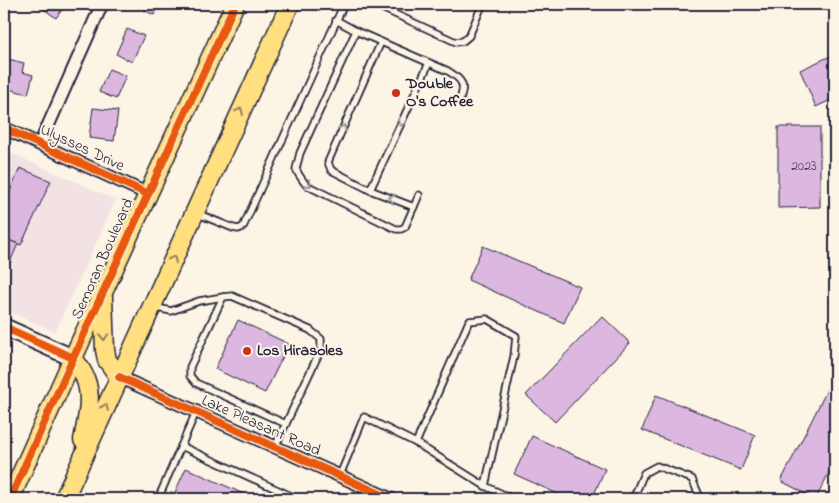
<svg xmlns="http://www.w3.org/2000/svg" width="839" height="503" font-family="'Indie Flower',sans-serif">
<rect width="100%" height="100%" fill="#fcf5e5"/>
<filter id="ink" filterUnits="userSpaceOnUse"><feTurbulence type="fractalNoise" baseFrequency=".02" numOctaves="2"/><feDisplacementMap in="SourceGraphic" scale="10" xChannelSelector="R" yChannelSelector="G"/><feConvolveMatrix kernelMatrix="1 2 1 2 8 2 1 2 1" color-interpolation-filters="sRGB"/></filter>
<g filter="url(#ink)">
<path fill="#f2e2e4" d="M4 150 116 200 55 332 4 309Z"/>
<g fill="#dcb7e0" stroke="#22223b">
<path d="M37 4H66L56 18Z"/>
<path d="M139 4H159L154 15 144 10 145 8 138 5Z"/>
<path d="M127 29 144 36 132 62 116 54Z"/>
<path d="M835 54V98L816 107 800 70Z"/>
<path d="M4 58 24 63 22 72 33 75 28 94 4 88Z"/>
<path d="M109 69 126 76 116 99 99 92Z"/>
<path d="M93 108 118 111 114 141 89 138Z"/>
<path d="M778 127H820V207L778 208Z"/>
<path d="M20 168 51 181 21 245 4 238V205Z"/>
<path d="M4 238 18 244 4 276Z"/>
<path d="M483 246 580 287 564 323 468 280Z"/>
<path d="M602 316 630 343 555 422 526 395Z"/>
<path d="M238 320 289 344 265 393 215 369Z"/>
<path d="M830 384 835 387V460L816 499 781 481Z"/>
<path d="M656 395 755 435 741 470 642 430Z"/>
<path d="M532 436 605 469 592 499H569L514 474Z"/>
<path d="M186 468 255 499H172Z"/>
</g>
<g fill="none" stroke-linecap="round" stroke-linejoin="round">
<g stroke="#22223b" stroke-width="9">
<g id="lane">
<path d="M373 4 456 42 463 41 469 36 481 8"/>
<path d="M336 20 356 31 448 71C463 80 466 85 459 102"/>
<path d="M356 31 300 153 296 169 299 175 306 185 396 229H401L405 227 419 195"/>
<path d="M381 42 328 162 331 170 370 190 429 63"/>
<path d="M370 190 414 207"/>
<path d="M196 213 233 228 238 229 243 227 344 4"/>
<path d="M153 307 171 311 199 301 223 297"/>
<path d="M416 443 469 321 487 319 516 336 514 356 485 486"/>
<path d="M181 446 298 499"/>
<path d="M275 447 321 349V339L310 330 232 296 223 297 190 367V376L196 383 286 424"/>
<path d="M340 475 364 417 416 443 485 486 513 499"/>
<path d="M158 499 196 412"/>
<path d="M633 499 644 473 657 466 692 479 699 495V499"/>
</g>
</g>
<g stroke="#22223b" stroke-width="15">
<g id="street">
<path d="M4 128 148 194"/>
<path d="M40 144 102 4"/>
<path d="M119 377 391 499"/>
</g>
</g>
<g stroke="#22223b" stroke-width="20">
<path id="secondary" d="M4 327 73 358"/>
</g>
<g stroke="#22223b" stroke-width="21">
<g id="primary">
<path d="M103 297 105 350 107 360 119 377"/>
<path d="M73 358C77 364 83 371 85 378 93 398 87 419 83 440"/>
<path d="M10 499 73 358 235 4"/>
<path d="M64 499 290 4"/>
</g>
</g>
<use href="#lane" stroke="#fcf5e5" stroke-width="5.5"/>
<use href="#street" stroke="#fcf5e5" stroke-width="11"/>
<use href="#secondary" stroke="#fcf5e5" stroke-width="16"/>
<use href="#primary" stroke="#ffdf80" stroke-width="18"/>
<g stroke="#fcf5e5" stroke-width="11">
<g id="cycleway">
<path d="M4 128 148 194"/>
<path d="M4 327 73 358"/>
<path d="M119 377 391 499"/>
<path d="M10 499 73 358 235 4"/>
</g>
</g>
<use href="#cycleway" stroke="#e8590c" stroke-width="8"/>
</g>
<defs><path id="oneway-chevron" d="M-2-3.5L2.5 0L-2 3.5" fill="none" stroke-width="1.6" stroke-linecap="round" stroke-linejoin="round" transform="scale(1.25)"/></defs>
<g stroke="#90805e">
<use href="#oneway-chevron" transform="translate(240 111) rotate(-65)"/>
<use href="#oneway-chevron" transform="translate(173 259) rotate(-65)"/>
<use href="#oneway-chevron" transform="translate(104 337) rotate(87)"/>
<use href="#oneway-chevron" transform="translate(105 407) rotate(-66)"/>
</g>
<g stroke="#9a9698">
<use href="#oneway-chevron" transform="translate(401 123) rotate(115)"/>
<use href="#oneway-chevron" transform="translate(343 128) rotate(-66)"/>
<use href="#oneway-chevron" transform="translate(308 184) rotate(38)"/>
<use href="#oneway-chevron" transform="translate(392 198) rotate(-159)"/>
</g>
</g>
<g fill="#c8321e" stroke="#fcf5e5" stroke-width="2">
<circle cx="396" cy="93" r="5"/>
<circle cx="247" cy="351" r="5"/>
</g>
<g text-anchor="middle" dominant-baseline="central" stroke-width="4" stroke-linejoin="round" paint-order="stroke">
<g font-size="14" fill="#504764">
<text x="804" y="166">2023</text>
</g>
<g font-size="16" font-weight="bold" fill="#22223b" stroke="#fcf5e5" text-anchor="start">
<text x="406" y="84">Double<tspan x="406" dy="18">O's Coffee</tspan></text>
<text x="257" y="351">Los Hirasoles</text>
</g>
<g font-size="16" fill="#22223b" stroke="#fcf5e5">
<text transform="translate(82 148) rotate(25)">Ulysses Drive</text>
<text transform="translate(103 259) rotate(-66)">Semoran Boulevard</text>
<text transform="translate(261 426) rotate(24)">Lake Pleasant Road</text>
</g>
</g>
<rect width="839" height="503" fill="none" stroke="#fcf5e5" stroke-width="20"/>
<rect x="10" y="10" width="819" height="483" fill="none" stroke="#22223b" stroke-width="2" filter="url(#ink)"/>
</svg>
